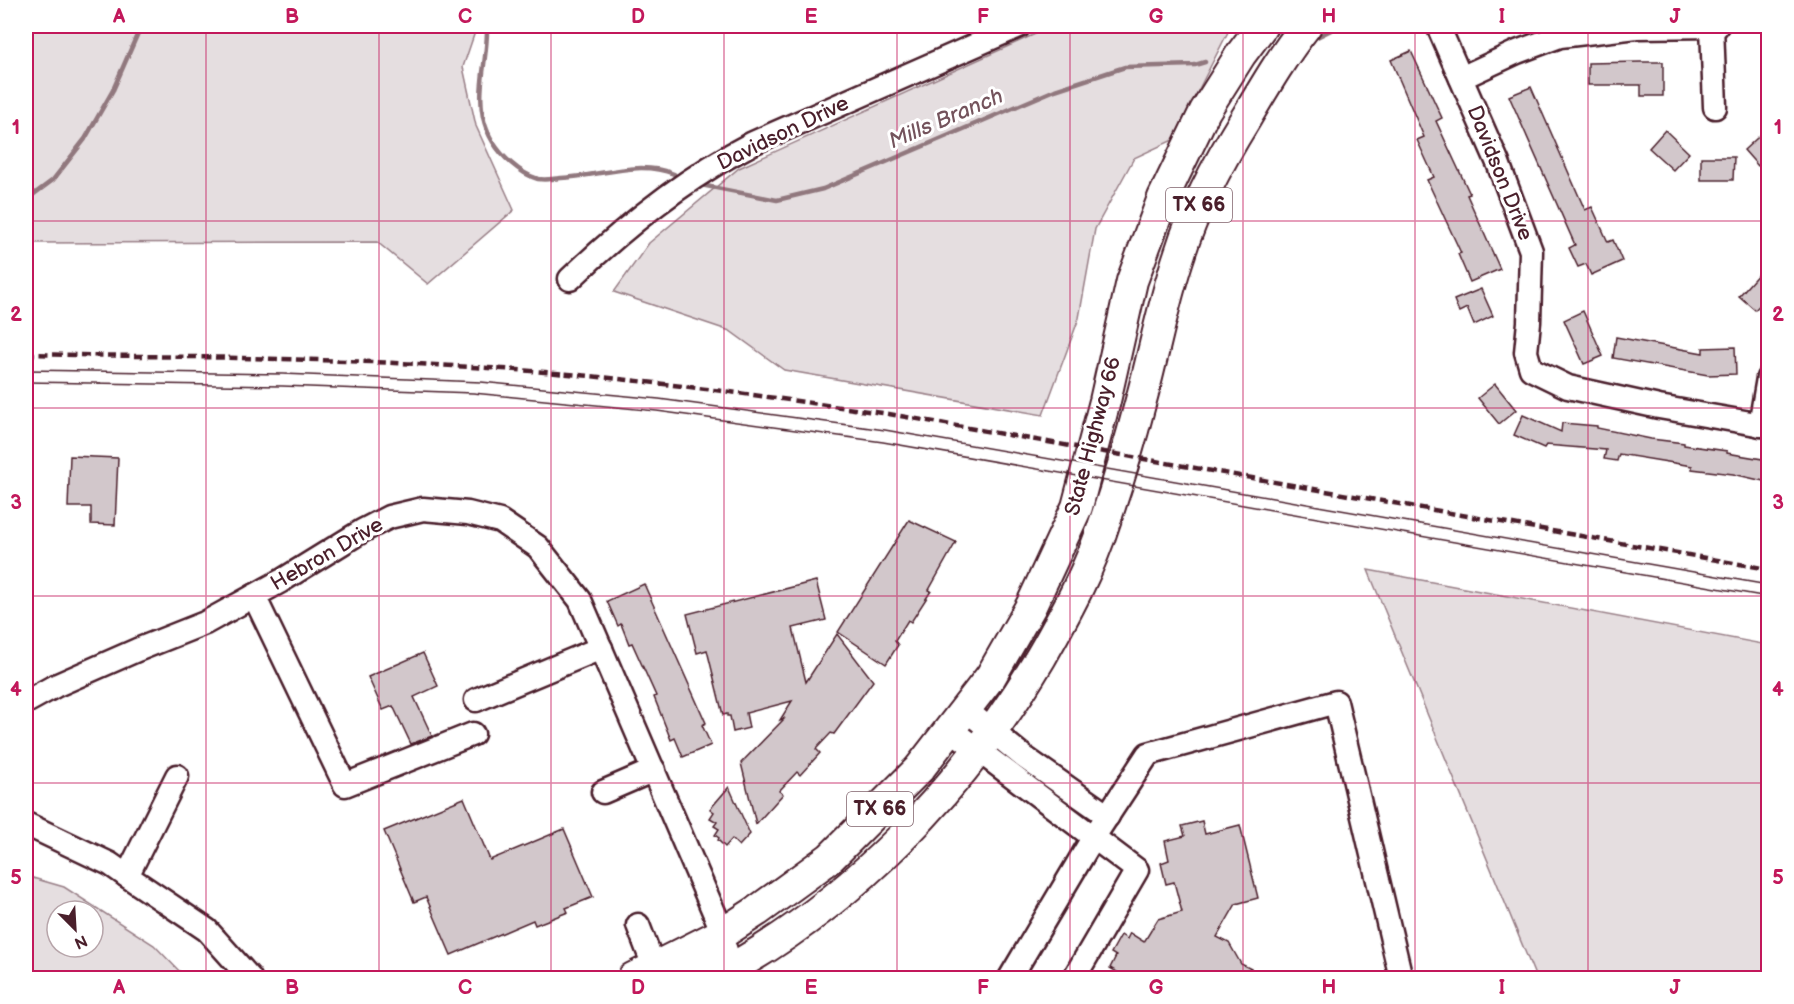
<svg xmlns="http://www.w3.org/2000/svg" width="1794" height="1004" font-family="'Balsamiq Sans',sans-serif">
<rect width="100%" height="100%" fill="#fff"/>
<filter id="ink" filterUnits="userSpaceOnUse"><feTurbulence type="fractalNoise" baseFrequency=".0167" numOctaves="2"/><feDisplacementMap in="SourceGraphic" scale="12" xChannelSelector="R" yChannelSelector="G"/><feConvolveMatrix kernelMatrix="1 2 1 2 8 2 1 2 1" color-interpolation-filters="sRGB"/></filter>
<g filter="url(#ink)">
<g fill="#e5dee0" stroke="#987e86" stroke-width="1.5" fill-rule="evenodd">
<path d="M26 26H477L463 67 476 126 514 210 428 284 377 242 26 243Z"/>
<path d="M1053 26H1231L1173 140 1134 158 1095 229 1079 318 1043 415 784 370 730 331 614 292 649 243 739 168Z"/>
<path d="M1368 570 1768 645V978H1536Z"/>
<path d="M26 876 64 887 154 945 186 978H26ZM57 911H93V947H57Z"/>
</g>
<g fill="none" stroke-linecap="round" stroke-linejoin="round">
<g stroke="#91787e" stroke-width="4.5">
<path d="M487 26C488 56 477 87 483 117 487 135 497 151 511 163 519 170 528 176 538 179 545 180 554 179 561 178 599 177 637 159 674 174"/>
<path d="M1317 37 1339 26"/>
<path d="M701 185 777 200 823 189 1055 90 1125 67 1195 65 1205 62"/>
<path d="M26 200 53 180 85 139 113 90 141 26"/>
</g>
</g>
<g fill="#d2c7cb" stroke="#4a1f2b" stroke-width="1.5">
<path d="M1411 51 1442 118 1436 121 1470 194 1467 195 1500 269 1470 282 1458 254 1461 253 1427 180 1434 177 1417 140 1424 137 1391 60Z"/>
<path d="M1641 62H1663V96H1641V85H1588V63Z"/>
<path d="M1531 87 1585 210 1592 207 1608 242 1613 240 1622 261 1591 275 1586 264 1578 267 1569 248 1575 245 1509 96Z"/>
<path d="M1768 128V157L1758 166 1744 150Z"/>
<path d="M1665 130 1689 153 1673 170 1649 148Z"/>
<path d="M1701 157H1734L1733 180H1701Z"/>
<path d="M1768 263V296L1755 310 1739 296Z"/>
<path d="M1481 289 1493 316 1474 325 1467 308 1459 312 1454 300Z"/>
<path d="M1583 311 1603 356 1584 364 1564 320Z"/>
<path d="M1616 337 1703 353V348L1735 347 1736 374 1708 375 1613 358Z"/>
<path d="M1495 384 1516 410 1499 424 1478 398Z"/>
<path d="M1523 415 1561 432 1562 423 1597 426V428L1651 439 1684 443V445L1727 451V453L1768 460V482L1733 474 1692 469V466L1619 454 1617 461 1604 459 1606 450 1546 445 1544 448 1514 435Z"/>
<path d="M70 456 118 458 115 525 91 524V507H68Z"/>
<path d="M909 520 956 542 929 590 931 591 911 622 908 620 895 641 898 645 886 664 838 632Z"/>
<path d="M816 581 826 620 793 628 806 682 837 634 873 681 834 734 831 733 816 749 820 753 800 775 797 772 779 791 783 794 756 824 741 763 785 718 780 720 792 701 746 713 749 728 733 732 730 716H727V714L723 715 707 650 697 653 687 614Z"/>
<path d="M644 584 706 723 702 725 711 745 683 757 675 738 671 740 654 697 656 696 632 643 629 644 621 624 618 626 607 601Z"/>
<path d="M423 653 438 686 414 697 432 736 411 744 393 706 383 710 368 677Z"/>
<path d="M729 787 750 834 739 846 732 839 725 847 718 840 719 838 715 835 719 829 714 826 717 822 710 818 714 812 710 809Z"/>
<path d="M464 798 490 860 564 829 593 897 566 908 568 912 535 925 533 920 451 955 426 897 414 902 384 831Z"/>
<path d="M1202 821 1205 834 1240 825 1258 898 1236 904 1217 937 1229 943 1241 964 1269 978H1127L1110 968 1116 956 1111 953 1121 935 1127 939 1130 933 1144 942 1158 919 1182 912 1174 882 1166 884 1161 863 1169 860 1165 841 1185 836 1182 826Z"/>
</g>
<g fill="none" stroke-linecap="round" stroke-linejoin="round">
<g stroke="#4a1f2b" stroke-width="27">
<g id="minor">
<path d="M1438 26 1498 163 1531 251 1529 322 1526 352 1531 369 1568 387 1659 407 1768 426"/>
<path d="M1712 26 1715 107"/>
<path d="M1461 78 1517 52 1560 36 1637 27 1717 26"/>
<path d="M570 279C625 226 685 178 753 143L1019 26"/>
<path d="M1760 425 1768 378"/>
<path d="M254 596 345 785 473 734"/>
<path d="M476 700 601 648"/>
<path d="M26 702 55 686 137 650 205 623 281 581 362 531 389 517 423 509 468 513 500 521 538 547 580 600 723 933"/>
<path d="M966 710 1024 757 1108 816"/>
<path d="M950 729 1137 870 1074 978"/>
<path d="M603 792 654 770"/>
<path d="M26 824 110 864 127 876 207 930 250 978"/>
<path d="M127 876 177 776"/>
<path d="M638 925 655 969"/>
<path d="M1010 978 1093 838 1148 754 1336 702 1401 978"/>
</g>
</g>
<g stroke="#4a1f2b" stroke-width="34">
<g id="major">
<path d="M633 978 723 933 757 911 830 858 919 769 991 676 1031 606 1077 507 1105 401 1132 281 1163 198 1205 111 1241 54 1262 26"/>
<path d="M683 978 714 959 722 951"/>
<path d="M714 978C850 906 963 789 1041 657 1066 613 1090 569 1105 521 1118 483 1130 443 1140 404 1154 354 1163 302 1180 253 1195 205 1220 160 1246 118 1265 86 1283 55 1306 26"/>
</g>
</g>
<use href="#minor" stroke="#fff" stroke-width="22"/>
<use href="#major" stroke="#fff" stroke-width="30"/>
<g stroke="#4a1f2b" stroke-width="1.5">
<path d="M26 370 283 374 481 382 659 399 885 430 1768 585"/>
<path d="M26 382 282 386 473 393 657 411 883 442 1768 597"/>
</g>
<path stroke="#4a1f2b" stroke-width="4.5" stroke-dasharray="9 4.5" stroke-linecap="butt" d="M26 354C180 357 334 358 488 368 622 376 756 395 889 414L1768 569"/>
</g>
</g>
<path fill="none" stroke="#c2185b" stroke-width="1.5" stroke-opacity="0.55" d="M206 26V978M379 26V978M551 26V978M724 26V978M897 26V978M1070 26V978M1243 26V978M1415 26V978M1588 26V978M26 221H1768M26 408H1768M26 596H1768M26 783H1768"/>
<g text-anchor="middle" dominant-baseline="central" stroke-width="6" stroke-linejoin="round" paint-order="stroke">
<g fill="#fff" stroke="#80626b" stroke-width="1.5">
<rect x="1166" y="188" width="66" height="34" rx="4.5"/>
<rect x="847" y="792" width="66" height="34" rx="4.5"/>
</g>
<g font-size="20" font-weight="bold" fill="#4a1f2b">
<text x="1199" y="205">TX 66</text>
<text x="880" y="809">TX 66</text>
</g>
<g font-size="21" fill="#4a1f2b" stroke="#fff">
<text transform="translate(783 133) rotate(-26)">Davidson Drive</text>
<text transform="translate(1500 173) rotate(68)">Davidson Drive</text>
<text transform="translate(1093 436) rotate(-75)">State Highway 66</text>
<text transform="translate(327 554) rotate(-30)">Hebron Drive</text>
</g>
<g font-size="22" font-style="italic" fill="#74535c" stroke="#fff">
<text transform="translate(946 119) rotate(-23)">Mills Branch</text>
</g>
</g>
<rect width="1794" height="1004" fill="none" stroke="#fff" stroke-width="66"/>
<g transform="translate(75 929) rotate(156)"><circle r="28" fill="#ffffff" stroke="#b7a5aa" stroke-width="1.5"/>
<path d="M0-4.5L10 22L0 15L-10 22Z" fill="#4a1f2b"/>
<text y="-9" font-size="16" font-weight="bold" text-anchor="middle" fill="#4a1f2b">N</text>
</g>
<rect x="33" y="33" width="1728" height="938" fill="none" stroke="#c2185b" stroke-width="2"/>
<g font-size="20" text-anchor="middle" font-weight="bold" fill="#c2185b">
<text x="119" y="23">A</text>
<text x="292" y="23">B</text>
<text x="465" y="23">C</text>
<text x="638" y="23">D</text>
<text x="811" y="23">E</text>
<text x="983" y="23">F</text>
<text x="1156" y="23">G</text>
<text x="1329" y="23">H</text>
<text x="1502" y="23">I</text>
<text x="1675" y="23">J</text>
<text x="16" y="134">1</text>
<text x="1778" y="134">1</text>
<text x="16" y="321">2</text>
<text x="1778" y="321">2</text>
<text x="16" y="509">3</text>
<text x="1778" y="509">3</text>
<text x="16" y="696">4</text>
<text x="1778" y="696">4</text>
<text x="16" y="884">5</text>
<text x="1778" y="884">5</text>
<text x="119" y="994">A</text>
<text x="292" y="994">B</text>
<text x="465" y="994">C</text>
<text x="638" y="994">D</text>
<text x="811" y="994">E</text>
<text x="983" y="994">F</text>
<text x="1156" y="994">G</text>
<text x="1329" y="994">H</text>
<text x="1502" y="994">I</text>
<text x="1675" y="994">J</text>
</g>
</svg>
